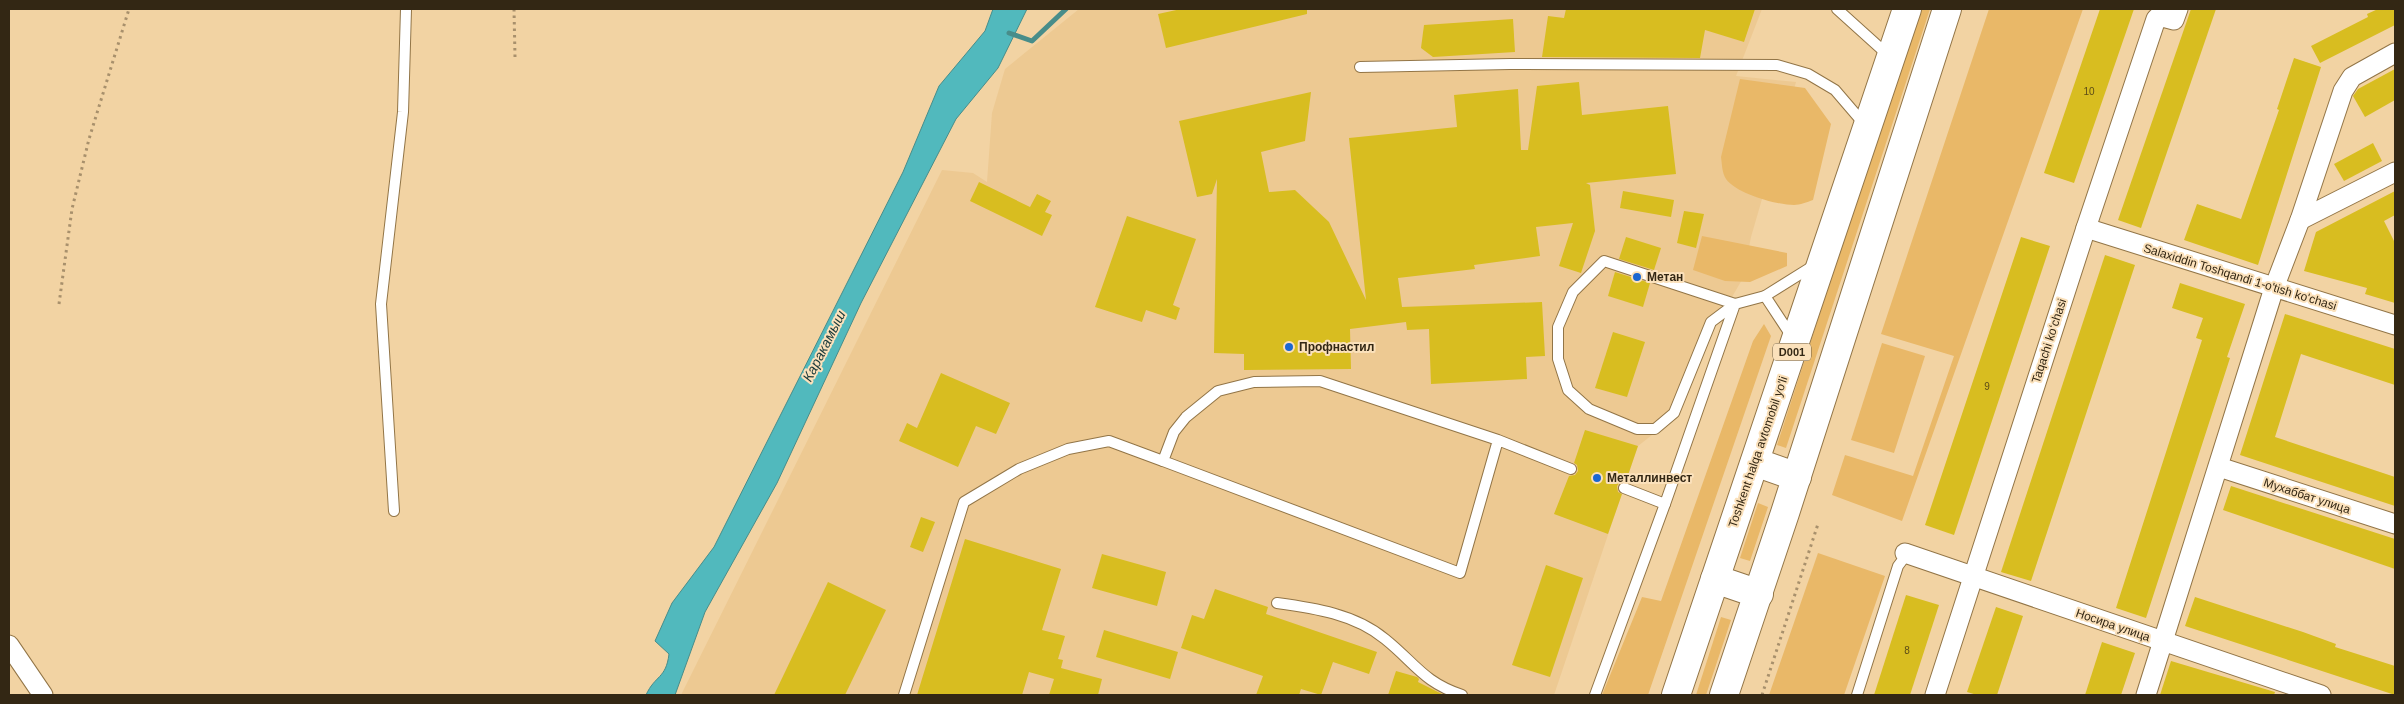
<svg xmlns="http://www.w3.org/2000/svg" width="2404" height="704" font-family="Helvetica,sans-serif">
<rect width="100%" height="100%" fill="#f2d3a3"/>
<path fill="#edc992" d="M1079 9H1762L1736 76 1796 82 1751 237 1743 278 1710 335 1680 413 1638 446 1554 695H681L942 170 973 173 987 182 992 113 1005 69Z"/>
<g fill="#e9b868">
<path d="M1919 9H1930L1786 448 1777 445Z"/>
<path d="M1989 9H2083L1902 521 1832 495 1845 455 1913 476 1954 356 1881 334Z"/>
<path d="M1740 79 1805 88 1831 124 1813 200C1807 202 1800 205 1794 205 1777 205 1737 194 1726 179 1722 173 1722 164 1721 157Z"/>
<path d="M1702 236 1787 253V266L1750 282 1725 281 1693 270Z"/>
<path d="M1764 324 1771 336 1648 695H1602L1642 597 1661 601 1753 341Z"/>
<path d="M1882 343 1925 356 1894 453 1851 440Z"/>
<path d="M1758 503 1768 507 1750 561 1740 558Z"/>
<path d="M1818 553 1885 576 1844 695H1769Z"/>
<path d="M1721 617 1731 620 1706 695H1696Z"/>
</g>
<path fill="#51b9bd" stroke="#488d8a" d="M993 9H1027L998 68 956 119 861 303 777 483 705 612 675 695H646C655 675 666 679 669 654L655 641 672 603 714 547 903 172 939 86 985 31Z"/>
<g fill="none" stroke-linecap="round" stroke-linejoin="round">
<path stroke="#488d8a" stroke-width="5" d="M1009 33 1032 41 1066 9"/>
</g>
<g fill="#d8bd20">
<path d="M1181 9H1307V14L1166 48 1158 14Z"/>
<path d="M1566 9H1755L1744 42 1705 30 1700 58 1542 57 1548 16 1564 18Z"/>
<path d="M2100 9H2134L2074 183 2044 173Z"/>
<path d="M2191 9H2216L2141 228 2118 220Z"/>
<path d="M2378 9H2395V25L2320 63 2311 46 2368 17 2367 14Z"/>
<path d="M1513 19 1515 52 1433 57 1421 48 1424 25Z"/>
<path d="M2294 58 2321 67 2258 265 2184 240 2197 204 2241 219 2279 110 2277 109Z"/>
<path d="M2395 69V100L2365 117 2353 96 2358 89Z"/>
<path d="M1579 82 1582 115 1668 106 1676 174 1586 183 1590 185 1595 231 1581 273 1559 266 1573 223 1536 227 1540 256 1474 265 1475 269 1398 278 1402 307 1542 302 1545 356 1526 357 1527 379 1431 384 1429 329 1407 330 1406 322 1350 329 1351 369 1244 370V354L1214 353 1217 179 1212 194 1197 197 1179 121 1311 92 1305 141 1261 152 1269 192 1295 190 1329 222 1366 300 1349 138 1457 127 1454 95 1518 89 1521 150H1528L1537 86Z"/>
<path d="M2373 143 2382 161 2344 181 2334 164Z"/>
<path d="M979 182 1030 207 1037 194 1051 201 1045 212 1052 215 1042 236 970 201Z"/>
<path d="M1623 191 1674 200 1671 217 1620 208Z"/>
<path d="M2395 191V215L2384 221 2395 243V303L2365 294 2367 288 2304 271 2316 232Z"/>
<path d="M1684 211 1704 214 1696 248 1677 243Z"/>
<path d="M1127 216 1196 239 1173 305 1180 308 1176 320 1146 310 1142 322 1095 307Z"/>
<path d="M1626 237 1661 248 1654 270 1619 259Z"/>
<path d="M2021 237 2050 246 1954 535 1925 525Z"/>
<path d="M2105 255 2135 265 2031 581 2001 572Z"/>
<path d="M1615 272 1650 283 1643 307 1608 296Z"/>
<path d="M2180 283 2245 304 2227 357 2230 358 2146 618 2116 608 2202 340 2196 338 2203 318 2172 308Z"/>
<path d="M2285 314 2395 349V385L2301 354 2275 437 2395 477V506L2240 455Z"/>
<path d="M1613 332 1645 342 1627 397 1595 388Z"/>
<path d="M941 373 1010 403 996 434 976 426 958 467 899 441 907 423 917 428Z"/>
<path d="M1585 430 1638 446 1626 481 1620 482 1617 486 1618 492 1622 494 1608 534 1554 514 1569 476 1575 475 1578 471 1577 465 1574 463Z"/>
<path d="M2231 486 2395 539V569L2223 510Z"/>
<path d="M921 517 935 522 923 552 910 547Z"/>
<path d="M965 539 1061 569 1042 630 1065 636 1058 659 1063 660 1061 668 1102 679 1098 695H1049L1054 679 1029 672 1022 695H917Z"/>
<path d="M1102 554 1166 572 1157 606 1092 588Z"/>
<path d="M1546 565 1583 578 1550 677 1512 665Z"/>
<path d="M828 582 886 610 845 695H774Z"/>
<path d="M1215 589 1268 607 1266 614 1377 652 1369 674 1333 662 1321 695 1301 689 1299 695H1256L1263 676 1181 648 1192 615 1204 619Z"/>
<path d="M1906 595 1939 605 1910 695H1874Z"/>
<path d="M2195 597 2303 632 2336 644 2335 647 2395 666V695L2185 626Z"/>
<path d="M1996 607 2023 616 1997 695H1977L1967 692Z"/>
<path d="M1104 630 1178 652 1170 679 1096 657Z"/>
<path d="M2102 642 2135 653 2121 695H2085Z"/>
<path d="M2171 661 2275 692 2274 695H2160Z"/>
<path d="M1396 671 1417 677 1419 679 1418 682 1444 695H1388Z"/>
</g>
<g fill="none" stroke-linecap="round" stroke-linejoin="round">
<g stroke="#927547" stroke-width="12">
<g id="service">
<path d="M1837 9 1888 55"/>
<path d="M1360 67 1510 64 1777 65 1808 74 1835 90 1865 125"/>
<path d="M1604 261 1735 304 1711 322 1674 413 1655 429H1637L1589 409 1568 390 1558 359V327L1573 292Z"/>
<path d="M1765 296 1792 337"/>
<path d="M1498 440 1460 573 1163 461 1174 432 1186 417 1218 391 1254 382 1320 381 1498 440 1571 469"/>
<path d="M1624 488 1665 504 1735 304 1765 296 1813 266"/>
<path d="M394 511 381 304 403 112 406 9"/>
<path d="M1277 603C1314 608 1355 614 1385 639 1415 663 1423 682 1462 695"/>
<path d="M904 695 964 502 1019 469 1068 449 1109 441 1163 461"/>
<path d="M1595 695 1665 504"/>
<path d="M1857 695 1898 566 1907 554"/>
</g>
</g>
<g stroke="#927547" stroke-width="21">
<g id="minor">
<path d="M2300 220 2395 172"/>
<path d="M2086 228 2395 325"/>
<path d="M2219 467 2395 524"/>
<path d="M1905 553 2321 695"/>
<path d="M9 645 43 695"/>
<path d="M1935 695 2086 228 2156 19 2159 16 2174 20 2178 9"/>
<path d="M2146 695 2274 288 2300 220 2343 91 2352 77 2395 53"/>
</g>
</g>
<g stroke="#927547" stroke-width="30">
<g id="trunk">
<path d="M1755 462 1797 477"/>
<path d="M1715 579 1759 594"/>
<path d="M1676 695 1907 9"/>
<path d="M1724 695 1785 513 1947 9"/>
</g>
</g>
<g stroke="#a8906c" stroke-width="3" stroke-dasharray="2.5 4" stroke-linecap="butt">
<path d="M514 9 515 57"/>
<path d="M59 304 72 209 89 139 129 9"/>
<path d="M1762 695 1818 524"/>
</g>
<use href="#service" stroke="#fff" stroke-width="10"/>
<use href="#minor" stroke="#fff" stroke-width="19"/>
<use href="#trunk" stroke="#fff" stroke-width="28"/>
</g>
<g fill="#1b67d1" stroke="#fbe1bb" stroke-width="2">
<circle cx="1637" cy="277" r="5"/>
<circle cx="1289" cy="347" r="5"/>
<circle cx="1597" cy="478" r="5"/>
</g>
<g text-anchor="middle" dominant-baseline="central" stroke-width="4" stroke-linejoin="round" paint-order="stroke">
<g font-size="10" fill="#5c4c17">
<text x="2089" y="91">10</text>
<text x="1987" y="386">9</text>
<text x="1907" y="650">8</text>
</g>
<rect fill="#fbe1bb" stroke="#6f5f46" stroke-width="1" x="1773" y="343.5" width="38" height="17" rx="4"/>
<g font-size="11" font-weight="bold" fill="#332714">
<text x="1792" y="352">D001</text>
</g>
<g font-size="12" font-weight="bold" fill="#332714" stroke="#fbe1bb" text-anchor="start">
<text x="1647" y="277">Метан</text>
<text x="1299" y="347">Профнастил</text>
<text x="1607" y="478">Металлинвест</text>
</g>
<g font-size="12" fill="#332714" stroke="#fbe1bb">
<text transform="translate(2240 277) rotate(17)">Salaxiddin Toshqandi 1-o'tish ko'chasi</text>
<text transform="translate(2049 341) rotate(-72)">Taqachi koʻchasi</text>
<text transform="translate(1758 452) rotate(-71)">Toshkent halqa avtomobil yo'li</text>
<text transform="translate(2307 496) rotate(18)">Мухаббат улица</text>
<text transform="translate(2113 625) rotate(19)">Носира улица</text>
</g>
<g font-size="14" font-style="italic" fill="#19393a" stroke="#fbe1bb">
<text transform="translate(824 346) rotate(-63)">Каракамыш</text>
</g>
</g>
<rect width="2404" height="704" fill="none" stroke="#332714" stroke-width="20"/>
</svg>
